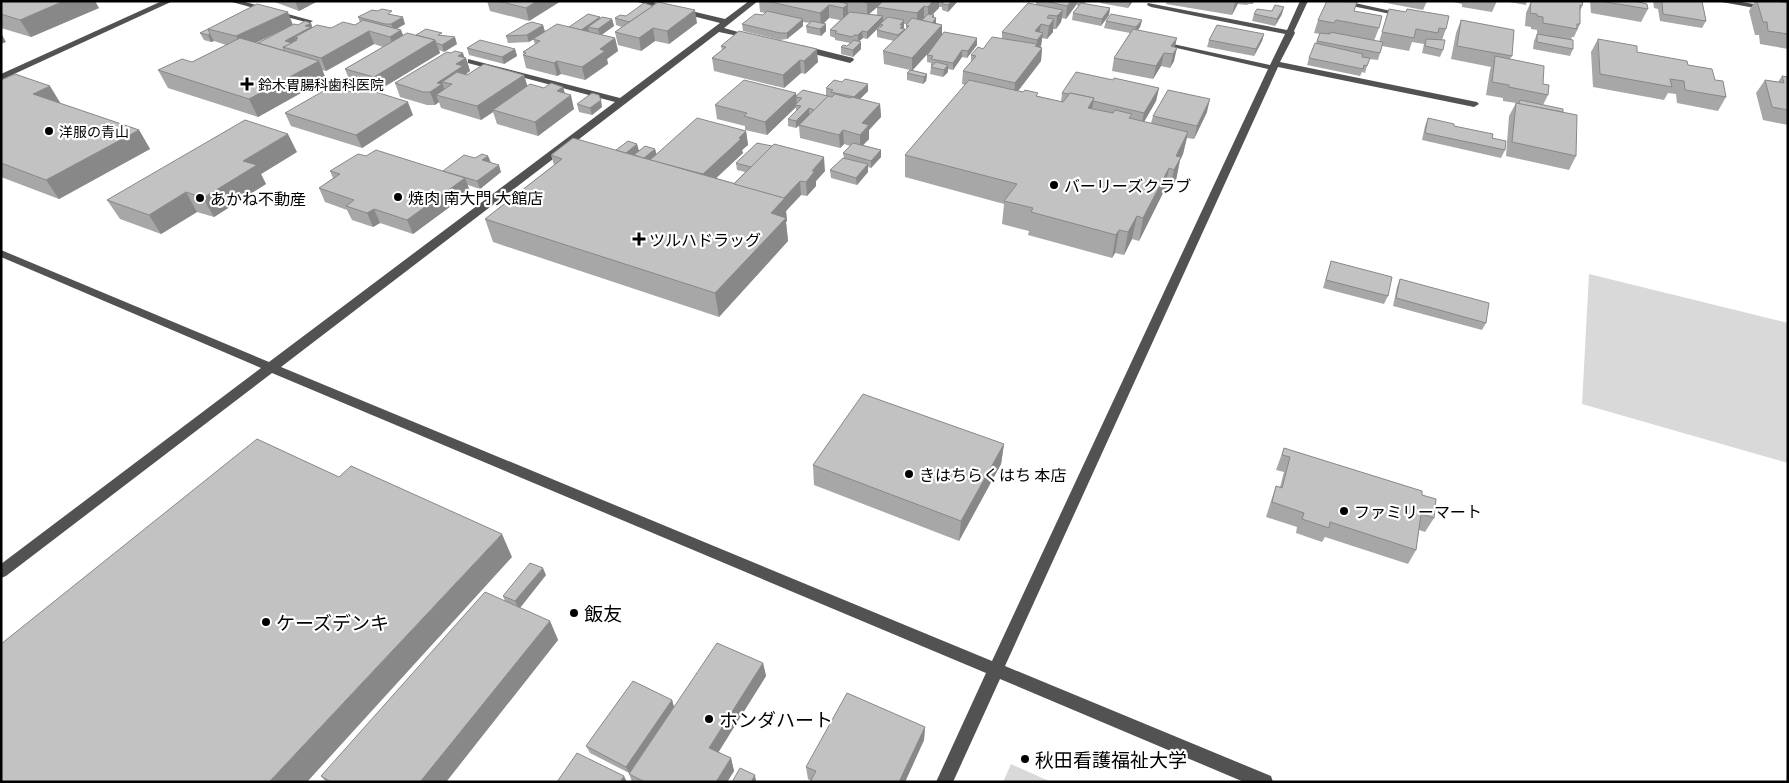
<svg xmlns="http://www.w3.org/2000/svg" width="1789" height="783" font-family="'Exo 2','Noto Sans JP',sans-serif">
<rect width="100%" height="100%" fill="#fff"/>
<g fill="#d9d9d9">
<path d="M1589 274 1788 323V463L1582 404Z"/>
<path d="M1011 764 1051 782H1003Z"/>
</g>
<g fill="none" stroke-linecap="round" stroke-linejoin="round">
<g fill="#525252" fill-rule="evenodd">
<path d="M162 1H173L1 80V74Z"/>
<path d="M228 1H242L313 21 309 23Z"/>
<path d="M634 1H649L725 19 749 1H758L724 28 756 37 752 39 719 32 281 367 992 661 1268 69 1155 43 1159 41 1270 65 1285 34 1151 7 1147 5 1148 3 1287 30 1300 1H1308L1294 31 1295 33 1280 62 1477 102 1479 104 1474 107 1278 67 1005 666 1271 776 1273 782H1244L1000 679 953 782H936L986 673 272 373 6 576 1 578V564L261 368 1 257V250L269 362 615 102 468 63V59L620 98 720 23Z"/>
<path d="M1328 1H1346L1409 15 1405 17Z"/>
<path d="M1716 1H1736L1788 10V14Z"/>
<path d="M801 45 853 58 854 60 850 63 798 50V46Z"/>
</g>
</g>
<g fill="#a7a7a7" fill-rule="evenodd">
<path d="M1 1 99 8 31 37 1 28Z"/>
<path d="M272 1H318L299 11Z"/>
<path d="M487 1H561L529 21 490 11Z"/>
<path d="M759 1H882V3L869 14 877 15V7L883 1H958L948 12 942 10V7H939L932 15H934V18H936V23L942 25V34L977 45 967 58 962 57 953 70 948 69V72L943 77 930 74 931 67 932 66H931V63L927 62V55L930 51 912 70 927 74 926 81 923 84 907 80V73L910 70 884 64 883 51 894 41 877 37V30L880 28V26L867 39 863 38 859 41 861 42V49L853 57 841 54V47L847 46 850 43 835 40V38L830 36V30L840 20 829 18 823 24H826V31L821 36 807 33 806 26 810 23 803 22V26L787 39 780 40 743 31 742 24 763 15 765 13 760 12ZM904 24H907L906 25V29L904 30 903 29 904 27Z"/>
<path d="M1036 1H1086L1084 4 1110 8 1109 15 1101 26 1072 20 1073 13 1079 6 1076 5 1066 19 1062 18 1061 22 1056 29H1053V32L1047 39 1042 38 1041 46 1040 47 1042 48 1041 61 1018 91 1061 102 1062 93 1113 80 1159 88 1156 101 1144 122 1151 123 1153 116 1207 112 1194 139 1187 138 1183 154 1180 160 1176 180 1169 192 1164 191 1139 241 1132 239 1124 255 1115 253 1112 258 1028 235 1029 231 1002 224 1004 204 905 177V155L965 85 962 84 963 71 971 62V55L1002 39V32L1036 4Z"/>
<path d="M1101 1H1133L1128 8 1100 3Z"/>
<path d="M1167 1H1254L1253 4H1248L1247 5 1238 4 1232 15 1166 4Z"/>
<path d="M1376 1H1427L1423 10Z"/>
<path d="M1449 1H1497L1492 12 1462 7V4Z"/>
<path d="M1504 1H1527L1526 5Z"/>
<path d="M1531 1H1583L1582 6 1580 11V24L1574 37H1572L1571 40 1573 49 1570 56 1533 49 1534 41 1537 34V30L1531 29V27L1525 26 1526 13Z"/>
<path d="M1590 1H1637L1648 9 1641 22 1591 13Z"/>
<path d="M1653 1H1702L1706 21 1702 28 1660 21 1658 9 1654 8Z"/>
<path d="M1755 1H1788V49L1760 44 1759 35H1755L1749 11Z"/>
<path d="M1389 9 1446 29 1442 40 1443 50 1440 57 1422 53 1424 44 1412 42 1409 51 1382 46 1378 60 1369 59 1365 73 1362 72 1360 76 1307 65 1309 58 1320 34 1314 33 1318 20 1354 11 1379 28 1374 41 1379 42Z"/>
<path d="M1254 14H1282L1275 26 1252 21Z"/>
<path d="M393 15 405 24 397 29 401 30 403 35H443L457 44 444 52 439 50 440 53 379 90 350 82 345 69 383 47 374 44 326 71 322 70 326 79 258 117 168 88 158 70 192 62 226 45 214 41 211 42 204 40 200 33 208 29 298 25 311 23 312 27 331 28 355 25 360 22 358 17ZM285 29 258 43H256Z"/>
<path d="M626 16 697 23 669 44 655 41 641 51 618 45 615 32 622 27 616 25 615 18Z"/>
<path d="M600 17 601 18 612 19 614 26 601 35 615 38 618 51 607 59 608 64 585 80 561 74 557 76 526 68 523 55 524 54 523 52 535 44 533 39 541 35 529 42 508 43 506 36 543 25 545 32 569 27Z"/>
<path d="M1142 20 1140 27 1138 30 1175 47 1174 61 1170 68 1161 66 1153 79 1112 71 1114 58 1130 33 1104 28 1106 21Z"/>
<path d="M1461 20 1512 56 1510 59 1543 84 1548 95 1543 105 1562 112 1576 156 1569 170 1506 156 1509 116 1516 103 1503 101V98L1486 95 1490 70 1491 67 1451 59 1456 33Z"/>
<path d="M1264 34 1262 41 1254 56 1207 47 1209 40Z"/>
<path d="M1598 39 1637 52 1688 65 1715 80 1726 97 1718 111 1677 103 1676 94 1668 93 1664 100 1593 87 1591 52Z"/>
<path d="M721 46 818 62 805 74 801 73 784 88 714 71 712 58 722 50Z"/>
<path d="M467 48 515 49 517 56 504 64 469 55Z"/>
<path d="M464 58H466L470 71 466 74V75H524L527 86 544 88 563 87 565 93 574 109 538 136 497 124 493 112 481 120 441 108 439 102 435 105H427L400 97 395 83Z"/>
<path d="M1782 76 1788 77V125L1763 120 1756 93 1765 80 1778 82Z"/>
<path d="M1 80 61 104 139 130 150 149 59 199 1 177Z"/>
<path d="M826 88 868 91 860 99 880 104 881 117 869 130V139L863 145 881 150V157L871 168 868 167V172L857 185 831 178 830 170 844 158 843 153 850 146 844 144 840 148 800 138 799 126 796 128 788 126V119L796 111V107L767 135 745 130V126L717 119 715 105 796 96 826 95Z"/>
<path d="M577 104 602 107 592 115 579 112Z"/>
<path d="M285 113 413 115 362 148 291 126Z"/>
<path d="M1428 118 1492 138 1505 150 1501 158 1422 140 1425 126Z"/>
<path d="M746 131 748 145 742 150 743 153 716 178 734 183 745 172 737 170 736 163 825 171 816 181V186L807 196 801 195 786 211 787 221 786 222 788 241 719 317 493 242 485 219 554 165 551 155 616 150 637 144 639 151 634 155 655 149 656 154Z"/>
<path d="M297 152 261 174 266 184 214 217 197 212 161 234 120 219 107 200Z"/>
<path d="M366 156 443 171 475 158 488 156 491 163 501 172 480 189 468 185 470 192 413 234 380 223 373 227 352 220 347 210 325 202 319 188 333 178 330 171Z"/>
<path d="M1331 261 1388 296 1384 304 1323 288Z"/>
<path d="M1400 279 1486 323 1482 330 1393 306 1397 287Z"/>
<path d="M1004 444 1001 464 959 541 814 485 813 465Z"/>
<path d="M1284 448 1422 495 1434 518 1425 532 1419 530 1416 550 1408 564 1325 537 1322 542 1296 533 1297 527 1266 517 1271 501 1276 486 1280 487 1284 472 1276 470Z"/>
<path d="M546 575 520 608 550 621 558 640 446 782H326L321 776 505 601 503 596Z"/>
<path d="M763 663 766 676 718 752 731 758 734 771 727 782H632L629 773 590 753 586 746 672 700 674 707Z"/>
<path d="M925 727 924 740 905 782H810L811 781 808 779 806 767Z"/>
</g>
<g fill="#888">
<path d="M64 1H95L99 8 31 37 20 20Z"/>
<path d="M295 1H318L299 11Z"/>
<path d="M537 1H561L529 21 526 8Z"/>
<path d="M869 1H882V3L867 16V3Z"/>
<path d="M933 1H939V8L928 19V7Z"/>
<path d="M952 1H958L948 12V5Z"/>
<path d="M1071 1H1077L1076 5 1066 19 1067 6Z"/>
<path d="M1130 1H1133L1128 8Z"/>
<path d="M1236 1H1239L1232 15 1235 2Z"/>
<path d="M848 4V16L843 21V8Z"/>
<path d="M829 5V18L821 26 820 13Z"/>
<path d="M924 6V19L917 26V13Z"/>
<path d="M1284 7 1282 14 1275 26 1277 19Z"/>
<path d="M1110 8 1109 15 1101 26 1102 19Z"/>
<path d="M695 10 697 23 669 44 667 31Z"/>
<path d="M1063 10 1061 22 1056 29 1057 16Z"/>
<path d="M288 12 293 25 242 49 236 36Z"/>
<path d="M934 15V20L936 18V25L930 31 932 17Z"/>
<path d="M883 16V22L880 24V26L867 39V32Z"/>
<path d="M403 17 405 24 394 30 391 24Z"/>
<path d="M600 17 602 24 588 27 589 32 582 36 581 30Z"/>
<path d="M612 19 614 26 600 36 598 29Z"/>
<path d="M803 19V26L787 39V33Z"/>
<path d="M1054 19 1053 32 1047 39 1049 26Z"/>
<path d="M904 20V27L903 29H905L904 36 898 42V35L900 25Z"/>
<path d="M1142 20 1140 27 1135 34 1136 27Z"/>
<path d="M311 23 313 30 298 38 295 37 297 43 288 48 285 41 305 26Z"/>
<path d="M826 24V31L821 36 820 29Z"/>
<path d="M1041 24 1039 37 1043 33 1041 46 1036 53 1042 48 1041 61 1014 96 1015 83 1037 45V40L1035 31Z"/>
<path d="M543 25 545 32 529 42 527 35Z"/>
<path d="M942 25V38L912 71V58Z"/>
<path d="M653 28 655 41 641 51 639 38Z"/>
<path d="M401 30 406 43 394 50 390 37Z"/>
<path d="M369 31 374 44 326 71 321 58Z"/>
<path d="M862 31 863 38 858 42V35Z"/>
<path d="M1 33 6 42 1 44Z"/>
<path d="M210 34 214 41 211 42 208 35Z"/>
<path d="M1264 34 1262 41 1254 56 1256 49Z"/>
<path d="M455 37 457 44 444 52 442 45Z"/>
<path d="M615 38 618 51 607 59 608 64 585 80 582 67 600 49Z"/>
<path d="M977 38V45L967 58 968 51Z"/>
<path d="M1177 38 1174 51 1171 46Z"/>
<path d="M435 40 440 53 379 90 374 77Z"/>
<path d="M861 42V49L853 57V50Z"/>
<path d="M1177 48 1174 61 1170 68 1173 54Z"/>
<path d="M515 49 517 56 504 64 502 57Z"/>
<path d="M817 49 818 62 805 74 804 61Z"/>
<path d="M962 50V57L953 70V63Z"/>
<path d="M463 53 465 59 466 58 470 71 466 74 468 80 452 84 442 82 447 97 436 95 439 102 435 105 430 92 437 83 456 64 458 56Z"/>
<path d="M1164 53 1161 66 1153 79 1156 66Z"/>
<path d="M800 60 801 73 784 88 783 75Z"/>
<path d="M319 61 326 79 258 117 249 99Z"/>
<path d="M557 61 561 74 557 76 554 63Z"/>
<path d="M948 65V72L943 77 944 70Z"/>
<path d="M927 74 926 81 923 84 924 77Z"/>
<path d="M524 75 528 88 493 110V112L481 120 477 106Z"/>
<path d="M868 84V91L854 105V97Z"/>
<path d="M50 86 61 104 33 94Z"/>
<path d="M563 87 566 99 571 95 574 109 538 136 535 122 557 91Z"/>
<path d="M1159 88 1156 101 1141 127 1144 113Z"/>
<path d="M796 93 797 106 795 105 796 107 767 135 765 122Z"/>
<path d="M1094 98 1090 120 1088 108Z"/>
<path d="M1210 99 1207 112 1194 139 1197 126Z"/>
<path d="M601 100 602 107 592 115 590 108Z"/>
<path d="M408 102 413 115 362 148 356 135Z"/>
<path d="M880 104 881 117 869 130V139L860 148V135L862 123Z"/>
<path d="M809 108V115L796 128V121Z"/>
<path d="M139 130 150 149 59 199 46 180Z"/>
<path d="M843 130 844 144 840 148 839 135Z"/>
<path d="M746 131 748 145 742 150 743 153 711 183 703 174Z"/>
<path d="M1188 132 1183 154 1180 160 1176 180 1169 192 1174 170 1176 156Z"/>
<path d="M288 134 297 152 261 174 266 184 214 217 203 198 243 161Z"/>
<path d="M637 144 639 151 623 164 621 156Z"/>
<path d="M655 149 657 156 652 160 639 162Z"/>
<path d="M881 150V157L871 168V161Z"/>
<path d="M488 156 491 163 482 160Z"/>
<path d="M824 157 825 171 816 181V186L807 196 806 182 812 171Z"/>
<path d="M868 164V172L857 185 856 178Z"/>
<path d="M499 165 501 172 480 189 477 181Z"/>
<path d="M1169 168 1164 191 1139 241 1143 218Z"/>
<path d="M465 178 470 192 413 234 407 220Z"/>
<path d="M800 181 801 195 786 211 787 221 786 222 788 241 719 317 715 293 771 213 784 198Z"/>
<path d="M186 192 197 212 161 234 149 215Z"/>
<path d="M374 209 380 223 373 227 367 213Z"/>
<path d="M1137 216 1132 239 1124 255 1128 232Z"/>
<path d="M1119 230 1115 253 1112 258 1116 235Z"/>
<path d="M1004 444 1001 464 959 541 961 521Z"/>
<path d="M502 534 512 557 307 782H269Z"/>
<path d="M543 568 546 575 519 609 515 601Z"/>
<path d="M550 621 558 640 446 782H420Z"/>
<path d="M763 663 766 676 713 761 709 748Z"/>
<path d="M672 700 674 707 629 773 626 767Z"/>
<path d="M925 727 924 740 905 782H899Z"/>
<path d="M731 758 734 771 727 782H716Z"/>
<path d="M755 775 756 781 751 782Z"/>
<path d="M624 776 627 782H620Z"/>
</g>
<g fill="#c2c2c2" stroke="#888">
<path d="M1 1H64L20 20 1 14Z"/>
<path d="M498 1H537L526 8Z"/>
<path d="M766 1H836L848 4 843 8 829 5 820 13Z"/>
<path d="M858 1H869L867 3Z"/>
<path d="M883 1H933L928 7 924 6 917 13 877 7Z"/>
<path d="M944 1H952L948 5 942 4Z"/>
<path d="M1044 1H1071L1067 6Z"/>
<path d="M1327 1 1357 2 1354 11 1382 16 1379 28 1336 20 1334 23 1318 20Z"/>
<path d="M1531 1H1583L1582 6 1580 5V24H1577V29L1543 23V17L1537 16V14L1530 13Z"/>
<path d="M1600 1H1634L1647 4 1648 9Z"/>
<path d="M1658 1H1702L1706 21 1663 14 1662 2Z"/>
<path d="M1757 1H1776L1788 3V34L1768 31 1767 22H1763Z"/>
<path d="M658 2 695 10 667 31 653 28 639 38 615 32Z"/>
<path d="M644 3 653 6 629 22 615 18 620 15 626 16Z"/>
<path d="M1028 3 1063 10 1057 16 1049 15 1047 18 1054 19 1049 26 1041 24 1035 31 1043 33 1037 40 1002 32Z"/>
<path d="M1081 3 1110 8 1102 19 1073 13Z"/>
<path d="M257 4 288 12 236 36 208 29Z"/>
<path d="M1275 5 1284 7 1277 19 1254 14 1257 9 1272 11Z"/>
<path d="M382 9 392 11 388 14 403 17 391 24H385L358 17 372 10 377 11Z"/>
<path d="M1389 9 1406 12 1407 9 1449 16 1446 29 1439 28 1438 33 1416 29 1414 38 1382 32Z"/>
<path d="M767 11 803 19 787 33H780L742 24 755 14 763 15Z"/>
<path d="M850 12 883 16 867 32 862 31 858 35H854L852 37 835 33 837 31 830 30Z"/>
<path d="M588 14 600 17 581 30 569 27Z"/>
<path d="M928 14 934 15 932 17 936 18 932 23 922 20Z"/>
<path d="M1111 14 1142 20 1136 27 1106 21Z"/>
<path d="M602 17 612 19 598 29 588 27Z"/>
<path d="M888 17 904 20 900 25H903L900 28 905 29 898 35 877 30 883 25 880 24Z"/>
<path d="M912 18 942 25 912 58 883 51 909 26 906 25Z"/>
<path d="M363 20 401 30 390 37 369 31 321 58 283 47 297 40 296 39 298 38 295 37 317 25 331 28 343 22 355 25Z"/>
<path d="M1461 20 1514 30 1512 56 1457 46Z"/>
<path d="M305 21 311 23 305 26 311 27 285 41 292 43 283 47 285 51 258 43 294 24 298 25Z"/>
<path d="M812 21 826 24 820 29 806 26Z"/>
<path d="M532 22 543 25 527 35 506 36 526 24Z"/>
<path d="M557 24 615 38 600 49 605 51 582 67 557 61 554 63 523 55 526 53 523 52 540 41 533 39Z"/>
<path d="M1217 25 1264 34 1256 49 1209 40Z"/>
<path d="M208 29 210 34 208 35 200 33Z"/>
<path d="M426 29 442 33 438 35 455 37 442 45 436 43 435 40 416 35Z"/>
<path d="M1133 29 1177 38 1171 46 1177 48 1173 54 1164 53 1156 66 1114 58Z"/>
<path d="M739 31 817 49 804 61 800 60 783 75 712 58 726 47 721 46Z"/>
<path d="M944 32 977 38 968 51 962 50 953 63 931 59 933 56 927 55Z"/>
<path d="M1330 32 1383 42 1380 53 1317 41 1320 33 1330 34Z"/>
<path d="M407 33 435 40 374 77 345 69Z"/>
<path d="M1537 34 1573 40V49L1537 42Z"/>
<path d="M992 37 1037 44 1035 46 1042 48 1015 83 963 71 976 56 971 55 978 47 983 49Z"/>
<path d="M240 38 319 61 249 99 158 70 182 59 192 62Z"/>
<path d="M1426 39 1445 40 1443 50 1425 46Z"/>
<path d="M1598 39 1637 46V52L1687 61 1688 65 1712 69 1715 80 1723 81 1726 97 1685 90 1684 81 1670 79 1672 87 1600 74Z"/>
<path d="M480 40 515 49 502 57 467 48Z"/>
<path d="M854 40 861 42 853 50 841 47 843 45 847 46Z"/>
<path d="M1315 43 1363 54 1362 57 1370 58 1367 66 1364 65 1363 69 1309 58Z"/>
<path d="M455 51 463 53 458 56 466 58 456 64 463 66 437 83 442 84 430 92H423L395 83 447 52 451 53Z"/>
<path d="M1495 56 1544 66 1543 84 1549 85 1548 95 1509 87V85L1492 82Z"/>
<path d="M936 62 948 65 944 70 931 67Z"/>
<path d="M484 64 524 75 477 106 436 95 452 84 442 82 457 72 467 75Z"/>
<path d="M910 70 927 74 924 77 907 73Z"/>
<path d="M1076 72 1113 80 1114 78 1159 88 1144 113 1093 101 1094 98 1070 93 1069 94 1062 93Z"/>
<path d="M15 74 50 86 33 94 139 130 46 180 1 163V80Z"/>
<path d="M1782 76 1788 77V110L1772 107 1765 80 1784 83Z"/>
<path d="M845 79 868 84 854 97 831 92 833 90 826 88 834 80 842 82Z"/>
<path d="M744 80 796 93 765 122 744 116 747 113 715 105Z"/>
<path d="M969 80 1023 92 1025 90 1038 93 1036 96 1063 102 1070 93 1094 98 1088 108 1113 113 1115 110 1132 114 1129 118 1188 132 1176 156 1181 157 1174 170 1169 168 1143 218 1137 216 1128 232 1119 230 1116 235 1031 212 1033 208 1004 201 1017 184 905 155Z"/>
<path d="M551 83 563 87 557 91 571 95 535 122 493 110 530 84 544 88Z"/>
<path d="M332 86 355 93 363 88 408 102 356 135 285 113Z"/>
<path d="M803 90 828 96 814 110 809 108 796 121 788 119 801 106 795 105 802 98 796 97V96Z"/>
<path d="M1168 90 1210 99 1197 126 1153 116Z"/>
<path d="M592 93 599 95 601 100 590 108 577 104Z"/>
<path d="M835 94 850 98 852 97 880 104 862 123 869 125 860 135 843 130 839 135 799 125 828 96 832 97Z"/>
<path d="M1520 100 1563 109V112L1519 104Z"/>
<path d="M1516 103 1577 115 1576 156 1512 142Z"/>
<path d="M697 118 746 131 739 138 741 139 703 174 650 160Z"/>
<path d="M1428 118 1454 124V126L1493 134 1492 138 1506 141 1505 150 1425 133Z"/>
<path d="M245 120 288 134 243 161 257 165 203 198 186 192 149 215 107 200Z"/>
<path d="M573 138 785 198 771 213 786 218 715 293 485 219 562 159 551 155Z"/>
<path d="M628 141 637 144 626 153 616 150Z"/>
<path d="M757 143 772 146 751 167 736 163Z"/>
<path d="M853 143 881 150 871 161 843 153Z"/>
<path d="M774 144 824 157 812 171H815L806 182 800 181 784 198 734 184Z"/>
<path d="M645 146 655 149 644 158 634 155Z"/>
<path d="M376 150 465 178 407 220 374 209 367 213 346 206 354 200 319 188 340 174 330 171 358 154 366 156Z"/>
<path d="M482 154 488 156 482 160 499 165 477 181 443 171 464 155 475 158Z"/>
<path d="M843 158 868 164 856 178 830 170Z"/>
<path d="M1331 261 1392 277 1388 296 1326 280Z"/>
<path d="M1400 279 1489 303 1486 323 1396 298Z"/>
<path d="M863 394 1004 444 961 521 813 465Z"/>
<path d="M257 439 339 477 351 466 502 534 269 782H1V644Z"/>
<path d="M1284 448 1422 491V495L1436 499 1434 518 1421 514 1416 550 1330 522 1329 528 1302 519 1304 513 1272 502 1276 486 1282 488 1290 457 1282 455Z"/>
<path d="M530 563 543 568 515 601 503 596Z"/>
<path d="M485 592 550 621 420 782H331L321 776Z"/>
<path d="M717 643 763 663 709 748 731 758 716 782H645L629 774Z"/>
<path d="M633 681 672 700 626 767 586 746Z"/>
<path d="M847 693 925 727 899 782H810L816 771 806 767Z"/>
<path d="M577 753 624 776 620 782H557Z"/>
<path d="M740 768 755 775 751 782H732Z"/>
</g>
<g fill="#000" stroke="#fff" stroke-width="2">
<path d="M244.5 76.5h5v5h5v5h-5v5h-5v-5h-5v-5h5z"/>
<circle cx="49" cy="131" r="5"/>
<circle cx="1054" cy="185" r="5"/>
<circle cx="398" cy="197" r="5"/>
<circle cx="200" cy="198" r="5"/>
<path d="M636.5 231.5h5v5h5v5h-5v5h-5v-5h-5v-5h5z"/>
<circle cx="909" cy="474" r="5"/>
<circle cx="1344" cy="511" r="5"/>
<circle cx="574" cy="613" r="5"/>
<circle cx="266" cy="622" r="5"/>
<circle cx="709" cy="719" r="5"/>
<circle cx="1025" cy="759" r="5"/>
</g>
<g text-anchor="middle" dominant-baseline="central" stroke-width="4.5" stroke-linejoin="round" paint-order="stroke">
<g font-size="14" fill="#000" stroke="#fff" text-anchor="start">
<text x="258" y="84">鈴木胃腸科歯科医院</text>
<text x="59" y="131">洋服の青山</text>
</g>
<g font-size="16" fill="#000" stroke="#fff" text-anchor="start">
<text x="1064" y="185">バーリーズクラブ</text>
<text x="408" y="197">焼肉 南大門 大館店</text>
<text x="210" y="198">あかね不動産</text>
<text x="649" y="239">ツルハドラッグ</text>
<text x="919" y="474">きはちらくはち 本店</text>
<text x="1354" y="511">ファミリーマート</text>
</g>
<g font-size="19" fill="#000" stroke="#fff" text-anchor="start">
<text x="584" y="613">飯友</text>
<text x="276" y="622">ケーズデンキ</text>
<text x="719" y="719">ホンダハート</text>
<text x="1035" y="759">秋田看護福祉大学</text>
</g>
</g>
<rect width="1789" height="783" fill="none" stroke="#000000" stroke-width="5"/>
</svg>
